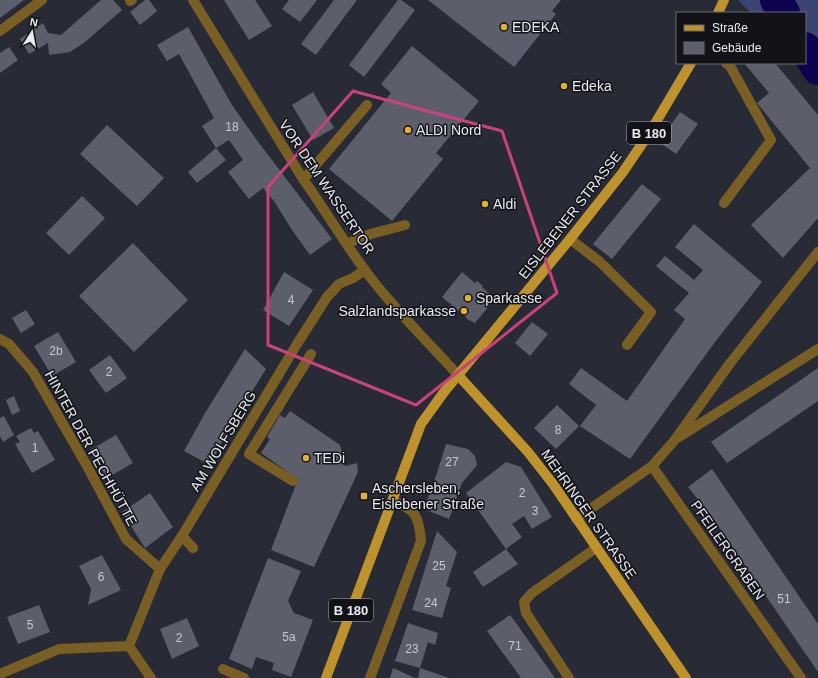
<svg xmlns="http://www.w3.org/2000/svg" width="818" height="678" font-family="Arial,sans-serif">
<rect width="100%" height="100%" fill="#282b35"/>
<path fill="#3c4571" d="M738 0H818V78L803 63H805V13H751Z"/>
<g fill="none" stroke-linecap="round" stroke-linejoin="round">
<g stroke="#0e034e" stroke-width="32">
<path d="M776 0 784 13"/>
<path d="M805 48 818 69"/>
</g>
</g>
<g fill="#5c5f6b">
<path d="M0 0H24L0 18Z"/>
<path d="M101 0H113L122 10 85 42 70 52 49 55 48 43 29 54 20 39 43 23 48 33 61 35Z"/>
<path d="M145 0H149L157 11 140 25 130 12Z"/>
<path d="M224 0H255L272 26 249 40Z"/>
<path d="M289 0H317L300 22 282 9Z"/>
<path d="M334 0H357L316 55 301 44Z"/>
<path d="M398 0H401L415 10 364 77 349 65Z"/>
<path d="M428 0H561L552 11 556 14 514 67Z"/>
<path d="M188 27 232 105 256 139 332 239 310 255 292 230 274 201 263 188 249 199 228 172 243 160 229 140 216 148 202 126 214 118 179 54 167 61 157 45Z"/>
<path d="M412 46 479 101 436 153 443 159 392 221 329 169 391 93 381 84Z"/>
<path d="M9 47 18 60 0 73V53Z"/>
<path d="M744 63H775L818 115V218L783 258 751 225 810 168 757 103 769 93Z"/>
<path d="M313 92 334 128 313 140 292 105Z"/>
<path d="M680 112 698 124 676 154 659 142Z"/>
<path d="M107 125 164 178 137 206 80 154Z"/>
<path d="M216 148 226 160 197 183 188 172Z"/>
<path d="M642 184 661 199 612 259 593 244Z"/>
<path d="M82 196 105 218 69 255 46 233Z"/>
<path d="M694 224 762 282 715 342 630 459 580 426 596 405 569 384 581 368 627 401 685 319 674 310 689 293 656 266 665 256 694 280 703 270 675 247Z"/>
<path d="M133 243 188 300 134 352 79 296Z"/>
<path d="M284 272 313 290 289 326 263 310Z"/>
<path d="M462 272 475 283 477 281 483 286 482 287 495 299 475 323 467 319 466 317 442 297Z"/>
<path d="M26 310 35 324 21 333 12 318Z"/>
<path d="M532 322 548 334 530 356 515 343Z"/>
<path d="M58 332 76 362 52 376 34 346Z"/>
<path d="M245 349 266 369 228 430 210 465 184 451 205 413Z"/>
<path d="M110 355 127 378 106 393 89 370Z"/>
<path d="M818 368V401L727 463 711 442Z"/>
<path d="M14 396 20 411 12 415 6 400Z"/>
<path d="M557 405 579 426 556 449 534 428Z"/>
<path d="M290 411 340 445 345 466 357 463 358 472 314 567 271 550 298 479 261 453 270 439 267 437 280 415 285 418Z"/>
<path d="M4 416 14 435 3 442 0 436V418Z"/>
<path d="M31 428 34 433 38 431 55 460 32 473 15 444 20 442 16 436Z"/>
<path d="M116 435 133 463 107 478 90 450Z"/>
<path d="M446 444 468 449 475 456 477 465 462 483 449 519 424 509 437 473Z"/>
<path d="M506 462 521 467 552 517 532 529 524 516 512 524 522 537 506 549 466 493Z"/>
<path d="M712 469 818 624V672L714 520 688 487Z"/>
<path d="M150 493 173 527 145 548 122 512Z"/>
<path d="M437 531 457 552 446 586 451 588 442 618 412 610Z"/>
<path d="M506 549 518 564 483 587 473 572Z"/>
<path d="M102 555 121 590 88 605 91 589 79 566Z"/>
<path d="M268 558 301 571 288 601 294 613 313 620 291 677 272 670 274 663 256 657 252 669 229 659Z"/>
<path d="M39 605 50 632 18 644 7 617Z"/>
<path d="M510 615 521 630 555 678H521L487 631Z"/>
<path d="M187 618 199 646 172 659 160 629Z"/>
<path d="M408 623 438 633 435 645 428 642 420 668 395 661Z"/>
<path d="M393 668 415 678H390Z"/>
<path d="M420 668 449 678H418Z"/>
</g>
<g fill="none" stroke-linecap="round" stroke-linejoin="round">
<g stroke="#795f24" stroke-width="10">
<path d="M193 0 303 179C326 211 346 246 370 277 397 312 429 343 458 375"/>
<path d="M130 1 132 0"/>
<path d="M0 31 42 0"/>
<path d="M303 179 308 174 367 105"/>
<path d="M724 203 771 140 730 66 726 63"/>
<path d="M570 239 600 262 651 312 627 345"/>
<path d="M347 244C367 233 383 231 405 225"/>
<path d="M0 339 9 344 33 372 87 466 126 539 160 569"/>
<path d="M679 437 818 349"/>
<path d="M652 466 801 678"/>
<path d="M293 481 249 454 311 354"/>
<path d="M576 519 652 466 674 441 731 362 818 252"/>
<path d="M182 536 193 548"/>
<path d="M129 646 160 569 182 536 297 344 327 297 339 284 353 278 365 270"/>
<path d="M129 646 151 678"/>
<path d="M223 669 244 678"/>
<path d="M0 674 59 649 129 646"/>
<path d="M370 678 421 541C419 517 416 509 392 501"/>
<path d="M569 678 526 613 524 602 532 593 596 548"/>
</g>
<g stroke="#be922d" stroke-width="10">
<path d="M718 13 724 0"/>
<path d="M458 375 528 452 553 484 686 678"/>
<path d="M326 678 421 424 444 392 570 239 623 172 650 132 691 63"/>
</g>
</g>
<path fill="none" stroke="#ca4279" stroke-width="3" stroke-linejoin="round" d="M353 91 502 131 557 293 416 405 268 345V187Z"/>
<g fill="#e2ae34" stroke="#121318" stroke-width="1.5">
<circle cx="504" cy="27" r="4"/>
<circle cx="564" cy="86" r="4"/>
<circle cx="408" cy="130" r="4"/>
<circle cx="485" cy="204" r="4"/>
<circle cx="468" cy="298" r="4"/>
<circle cx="464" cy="311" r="4"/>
<circle cx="306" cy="458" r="4"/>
<rect x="360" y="492" width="8" height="8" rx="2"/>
</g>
<g text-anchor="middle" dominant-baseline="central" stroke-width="3" stroke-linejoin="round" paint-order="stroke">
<g font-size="12" fill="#c6c8d0">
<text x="232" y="127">18</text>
<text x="291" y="300">4</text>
<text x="56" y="351">2b</text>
<text x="109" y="372">2</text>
<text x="558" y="430">8</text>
<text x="35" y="448">1</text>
<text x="452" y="462">27</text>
<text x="522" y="493">2</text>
<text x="535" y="511">3</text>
<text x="439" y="566">25</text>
<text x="101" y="577">6</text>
<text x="784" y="599">51</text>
<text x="431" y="603">24</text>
<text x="30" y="625">5</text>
<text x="289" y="637">5a</text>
<text x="179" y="638">2</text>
<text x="515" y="646">71</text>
<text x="412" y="649">23</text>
</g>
<g fill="#121318" stroke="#a8aab1" stroke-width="1">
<rect x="627" y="122" width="44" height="22" rx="3"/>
<rect x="329" y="599" width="44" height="22" rx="3"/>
</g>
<g font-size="13" font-weight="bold" fill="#e9ebf2">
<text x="649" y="133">B 180</text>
<text x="351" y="610">B 180</text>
</g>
<g font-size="14" fill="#e9ebf2" stroke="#121318" text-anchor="start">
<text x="512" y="27">EDEKA</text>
<text x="572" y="86">Edeka</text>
<text x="416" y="130">ALDI Nord</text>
<text x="493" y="204">Aldi</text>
<text x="476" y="298">Sparkasse</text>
<text x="456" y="311" text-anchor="end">Salzlandsparkasse</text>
<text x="314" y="458">TEDi</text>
<text x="372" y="488">Aschersleben,<tspan x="372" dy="16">Eislebener Straße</tspan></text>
</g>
<g font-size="14" fill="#e9ebf2" stroke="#121318">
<text transform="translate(327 187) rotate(56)">VOR DEM WASSERTOR</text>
<text transform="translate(570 215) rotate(-52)">EISLEBENER STRASSE</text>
<text transform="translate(223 441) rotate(-59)">AM WOLFSBERG</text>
<text transform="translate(91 448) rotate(61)">HINTER DER PECHHÜTTE</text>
<text transform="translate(589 514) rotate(55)">MEHRINGER STRASSE</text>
<text transform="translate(728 550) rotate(55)">PFEILERGRABEN</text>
</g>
</g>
<rect x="676" y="12" width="130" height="52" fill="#121318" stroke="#68696f"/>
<rect x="684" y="25" width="20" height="6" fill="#be922d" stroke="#68696f"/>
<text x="712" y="32" font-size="12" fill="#e9ebf2">Straße</text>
<rect x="684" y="42" width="20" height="12" fill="#5c5f6b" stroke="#68696f"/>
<text x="712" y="52" font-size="12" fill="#e9ebf2">Gebäude</text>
<g transform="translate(32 32) rotate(11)" stroke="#121318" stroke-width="3" paint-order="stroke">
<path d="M0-3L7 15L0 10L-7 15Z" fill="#e9ebf2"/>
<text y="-6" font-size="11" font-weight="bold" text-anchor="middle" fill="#e9ebf2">N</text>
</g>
</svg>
